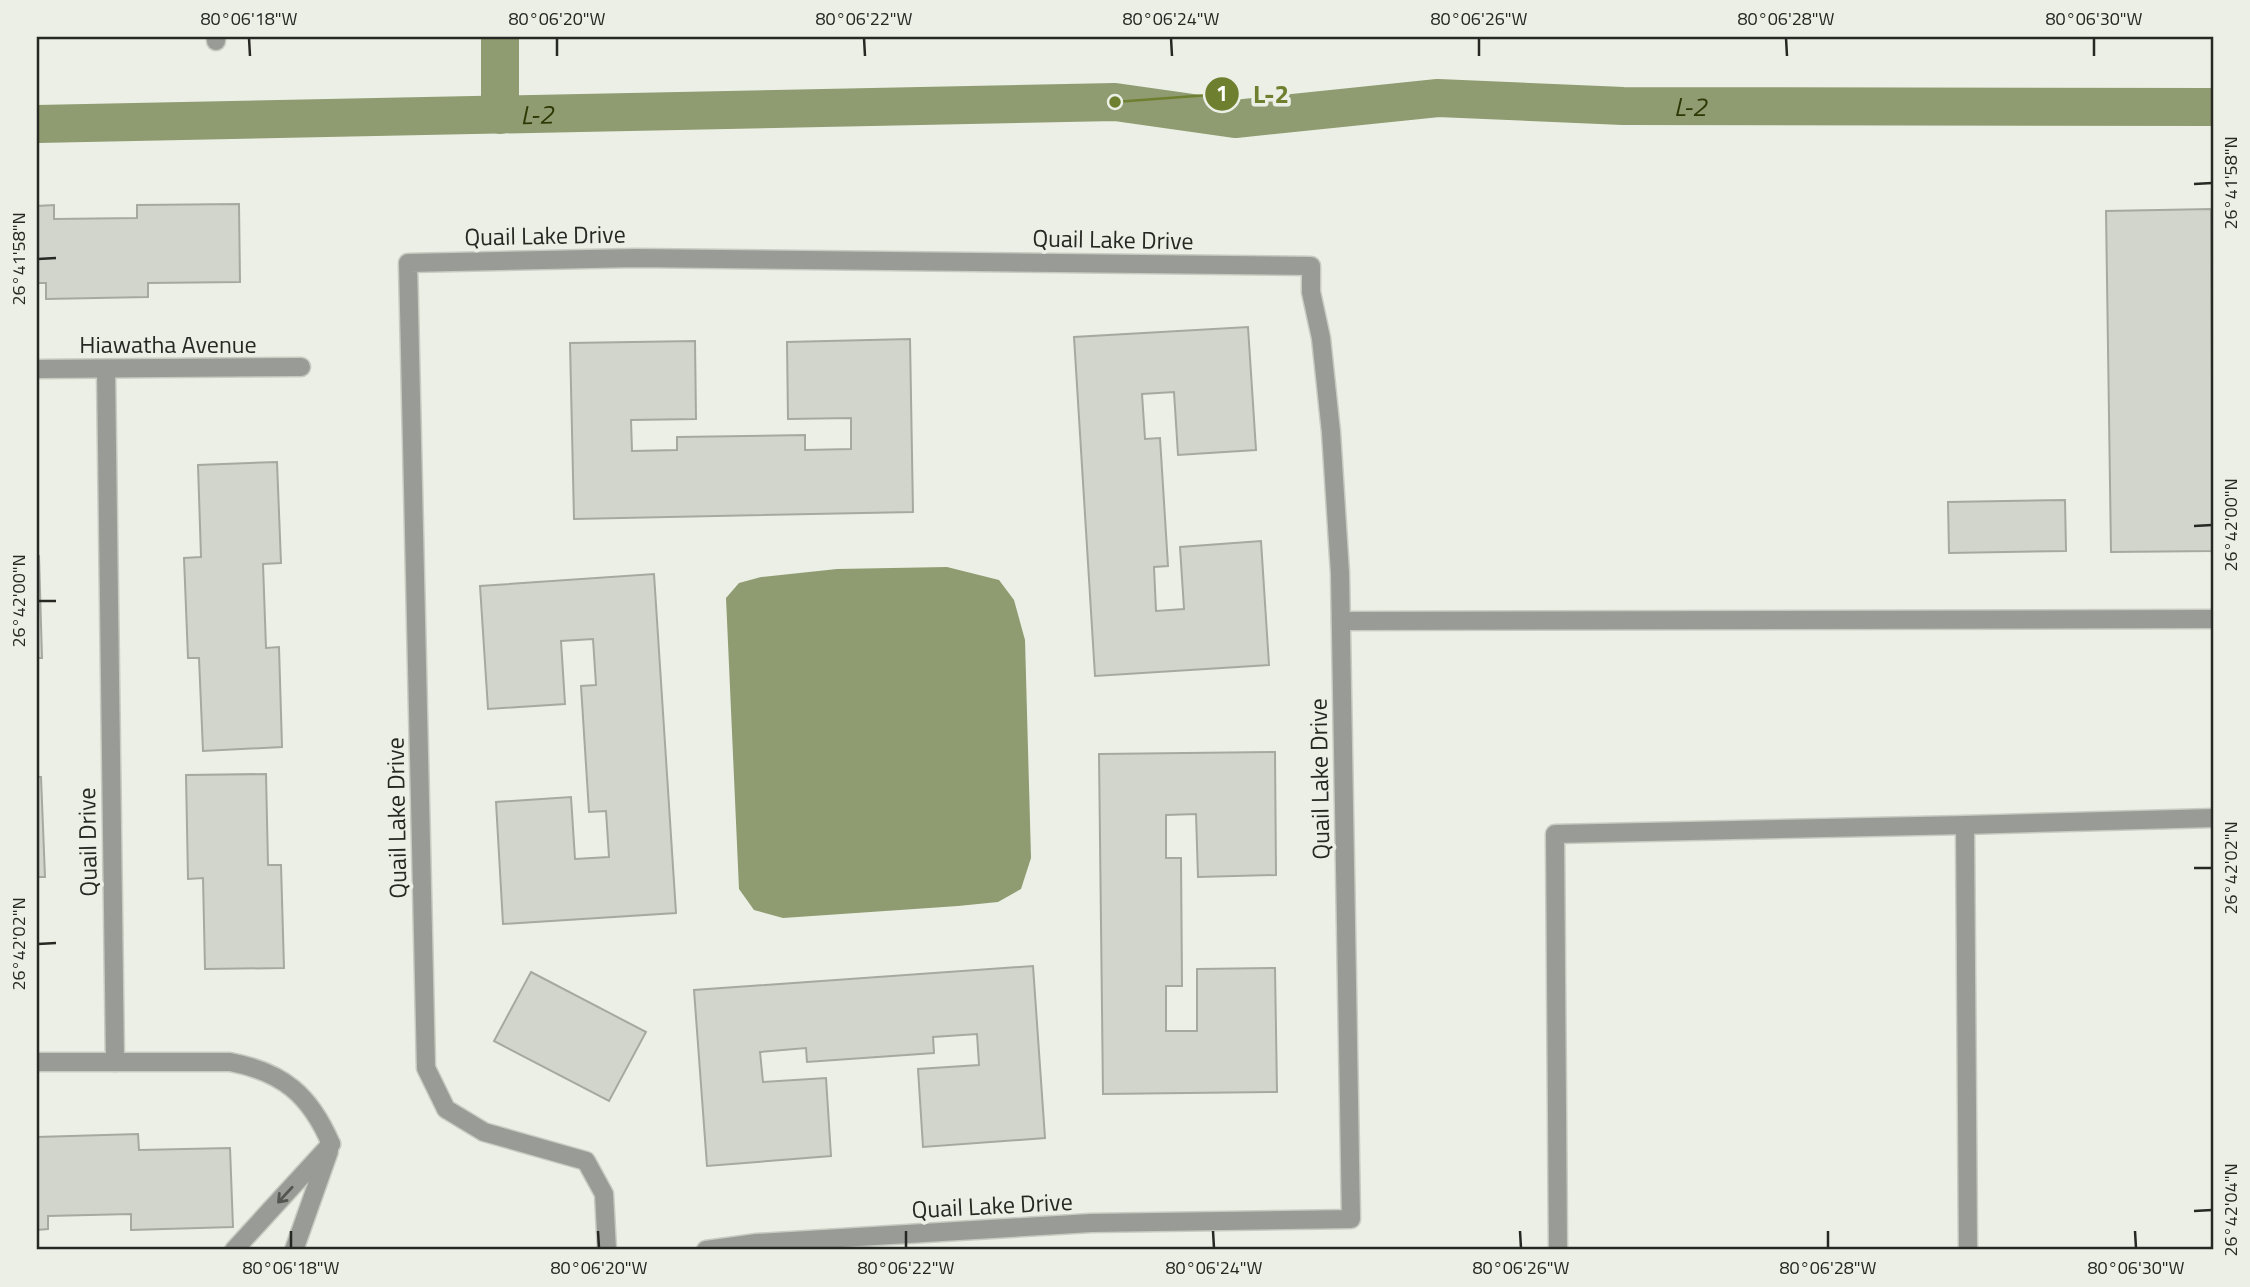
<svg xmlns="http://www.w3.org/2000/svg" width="2250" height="1287" font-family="'Titillium Web',sans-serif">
<rect width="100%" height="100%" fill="#ecefe5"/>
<path fill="#8f9b71" d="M947 567 999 580 1014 600 1025 640 1031 858 1021 889 998 902 958 906 783 918 754 910 739 889 726 598 739 583 761 577 837 569Z"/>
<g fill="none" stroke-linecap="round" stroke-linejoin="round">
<g stroke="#8f9b71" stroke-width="38">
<path d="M500 37V115"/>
<path id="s1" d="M37 124 1115 102 1235 119 1438 98 1623 106 2213 107"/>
</g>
</g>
<g fill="#d2d5cb" stroke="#a6a99f" stroke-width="2">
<path d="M239 204 240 282 148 283V297L46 299V283H37V206L54 205V219L137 218V205Z"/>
<path d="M2211 209 2213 551 2111 552 2106 211Z"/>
<path d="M1248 327 1256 450 1178 455 1174 392 1142 394 1145 439 1160 438 1168 566 1154 567 1156 611 1184 609 1180 547 1261 541 1269 665 1095 676 1074 337Z"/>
<path d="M910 339 913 512 574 519 570 343 695 341 696 419 631 420 632 451 677 450V437L805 435V450L851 449V418L788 419 787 342Z"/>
<path d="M277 462 281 563 263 564 266 648 279 647 282 747 203 751 199 658H188L184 558 201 557 198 465Z"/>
<path d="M2065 500 2066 551 1949 553 1948 502Z"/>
<path d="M37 556H39L42 658H37Z"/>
<path d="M654 574 676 913 503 924 496 802 571 797 575 859 609 857 606 811 589 812 581 686 596 685 593 639 561 641 565 704 488 709 480 586Z"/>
<path d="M1275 752 1276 875 1198 877 1196 814 1166 815V858H1181L1182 986H1166V1031H1197V969L1275 968 1277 1092 1103 1094 1099 754Z"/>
<path d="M266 774 268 865H281L284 968 205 969 203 878 188 879 186 775Z"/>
<path d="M37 777H41L45 877H37Z"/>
<path d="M1033 966 1045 1138 923 1147 918 1069 979 1065 977 1034 933 1037 934 1053 807 1062 806 1048 760 1052 763 1082 826 1078 831 1156 707 1166 694 990Z"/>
<path d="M531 972 646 1032 609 1101 494 1041Z"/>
<path d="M138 1134 139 1150 230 1148 233 1227 131 1230V1214L48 1216V1229L37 1230V1137Z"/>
</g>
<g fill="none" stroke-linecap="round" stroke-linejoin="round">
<g stroke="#c9cbc2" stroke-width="21">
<g id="service">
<path d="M1341 621 2213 619"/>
<path d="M1965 825 2213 818"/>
<path d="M234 1250 331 1144"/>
<path d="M294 1250 329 1151"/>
<path d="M1558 1250 1555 834 1965 825 1968 1250"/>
</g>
</g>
<g stroke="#c9cbc2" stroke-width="21">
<g id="minor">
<path d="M216 37V41"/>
<path d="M37 369 301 367"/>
<path d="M106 369 115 1062"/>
<path d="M37 1062H230C283 1072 310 1095 331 1144"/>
<path d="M607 1250 604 1194 586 1161 484 1132 446 1109 426 1068 408 263 636 258 1311 266V292L1321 338 1331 432 1340 573 1351 1219 1091 1223 757 1243 706 1250"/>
</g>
</g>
<use href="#service" stroke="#999b96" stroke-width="18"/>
<use href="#minor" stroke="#999b96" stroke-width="18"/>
</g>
<defs><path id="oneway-shaft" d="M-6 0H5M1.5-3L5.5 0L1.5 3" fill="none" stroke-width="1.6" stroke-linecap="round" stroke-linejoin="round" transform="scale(1.75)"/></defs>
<use stroke="#555652" href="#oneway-shaft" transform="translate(285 1195) rotate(133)"/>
<path fill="none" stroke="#272824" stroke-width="2.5" d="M249 38 250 56M557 38V56M864 38 865 56M1171 38 1172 56M1479 38V56M1786 38 1787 56M2094 38V56M2194 184 2212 183M38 259 56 258M2194 526 2212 525M38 601H56M2194 868H2212M38 944 56 943M2194 1211 2212 1210M291 1231V1248M598 1231 599 1248M906 1231V1248M1213 1231 1214 1248M1520 1231 1521 1248M1828 1231V1248M2135 1231 2136 1248"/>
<g text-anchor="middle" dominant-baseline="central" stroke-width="7" stroke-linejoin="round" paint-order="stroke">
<g font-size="24" fill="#272824" stroke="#ecefe5">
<text transform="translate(545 235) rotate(-1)">Quail Lake Drive</text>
<text transform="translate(1113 239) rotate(1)">Quail Lake Drive</text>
<text x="168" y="344">Hiawatha Avenue</text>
<text transform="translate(1319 779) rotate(-91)">Quail Lake Drive</text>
<text transform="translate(396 818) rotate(-91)">Quail Lake Drive</text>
<text transform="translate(87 842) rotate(-91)">Quail Drive</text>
<text transform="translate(992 1205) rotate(-3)">Quail Lake Drive</text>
</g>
<g font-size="26" font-style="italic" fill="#2e3804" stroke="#ecefe5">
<text stroke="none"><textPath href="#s1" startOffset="1656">L-2</textPath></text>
<text stroke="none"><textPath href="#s1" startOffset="500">L-2</textPath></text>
</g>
</g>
<path fill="none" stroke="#6e802f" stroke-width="2.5" d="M1115 102L1222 94"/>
<g fill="#6e802f" stroke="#ecefe5" stroke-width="2.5">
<circle cx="1115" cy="102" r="7"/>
<circle cx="1222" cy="94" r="18"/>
</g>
<g font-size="21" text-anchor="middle" font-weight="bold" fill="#fff">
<text x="1222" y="101">1</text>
</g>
<g font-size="26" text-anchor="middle" font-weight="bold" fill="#6e802f" stroke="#ecefe5" stroke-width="7" stroke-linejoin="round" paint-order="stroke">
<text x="1271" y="103">L-2</text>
</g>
<rect width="2250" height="1287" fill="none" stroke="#ecefe5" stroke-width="77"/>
<rect x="38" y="38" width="2174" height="1210" fill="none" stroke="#272824" stroke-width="2.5"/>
<g font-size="18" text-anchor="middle" fill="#272824">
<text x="249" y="25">80°06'18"W</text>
<text x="557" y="25">80°06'20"W</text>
<text x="864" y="25">80°06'22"W</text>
<text x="1171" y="25">80°06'24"W</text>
<text x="1479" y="25">80°06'26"W</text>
<text x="1786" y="25">80°06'28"W</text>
<text x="2094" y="25">80°06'30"W</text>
<text transform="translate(2231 183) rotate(-90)" y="6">26°41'58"N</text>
<text transform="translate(19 259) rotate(-90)" y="6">26°41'58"N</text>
<text transform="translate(2231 525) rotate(-90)" y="6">26°42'00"N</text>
<text transform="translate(19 601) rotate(-90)" y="6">26°42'00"N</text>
<text transform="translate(2231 868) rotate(-90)" y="6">26°42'02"N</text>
<text transform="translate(19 944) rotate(-90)" y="6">26°42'02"N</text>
<text transform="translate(2231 1210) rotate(-90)" y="6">26°42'04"N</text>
<text x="291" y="1274">80°06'18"W</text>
<text x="599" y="1274">80°06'20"W</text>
<text x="906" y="1274">80°06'22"W</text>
<text x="1214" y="1274">80°06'24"W</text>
<text x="1521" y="1274">80°06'26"W</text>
<text x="1828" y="1274">80°06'28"W</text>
<text x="2136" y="1274">80°06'30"W</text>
</g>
</svg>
